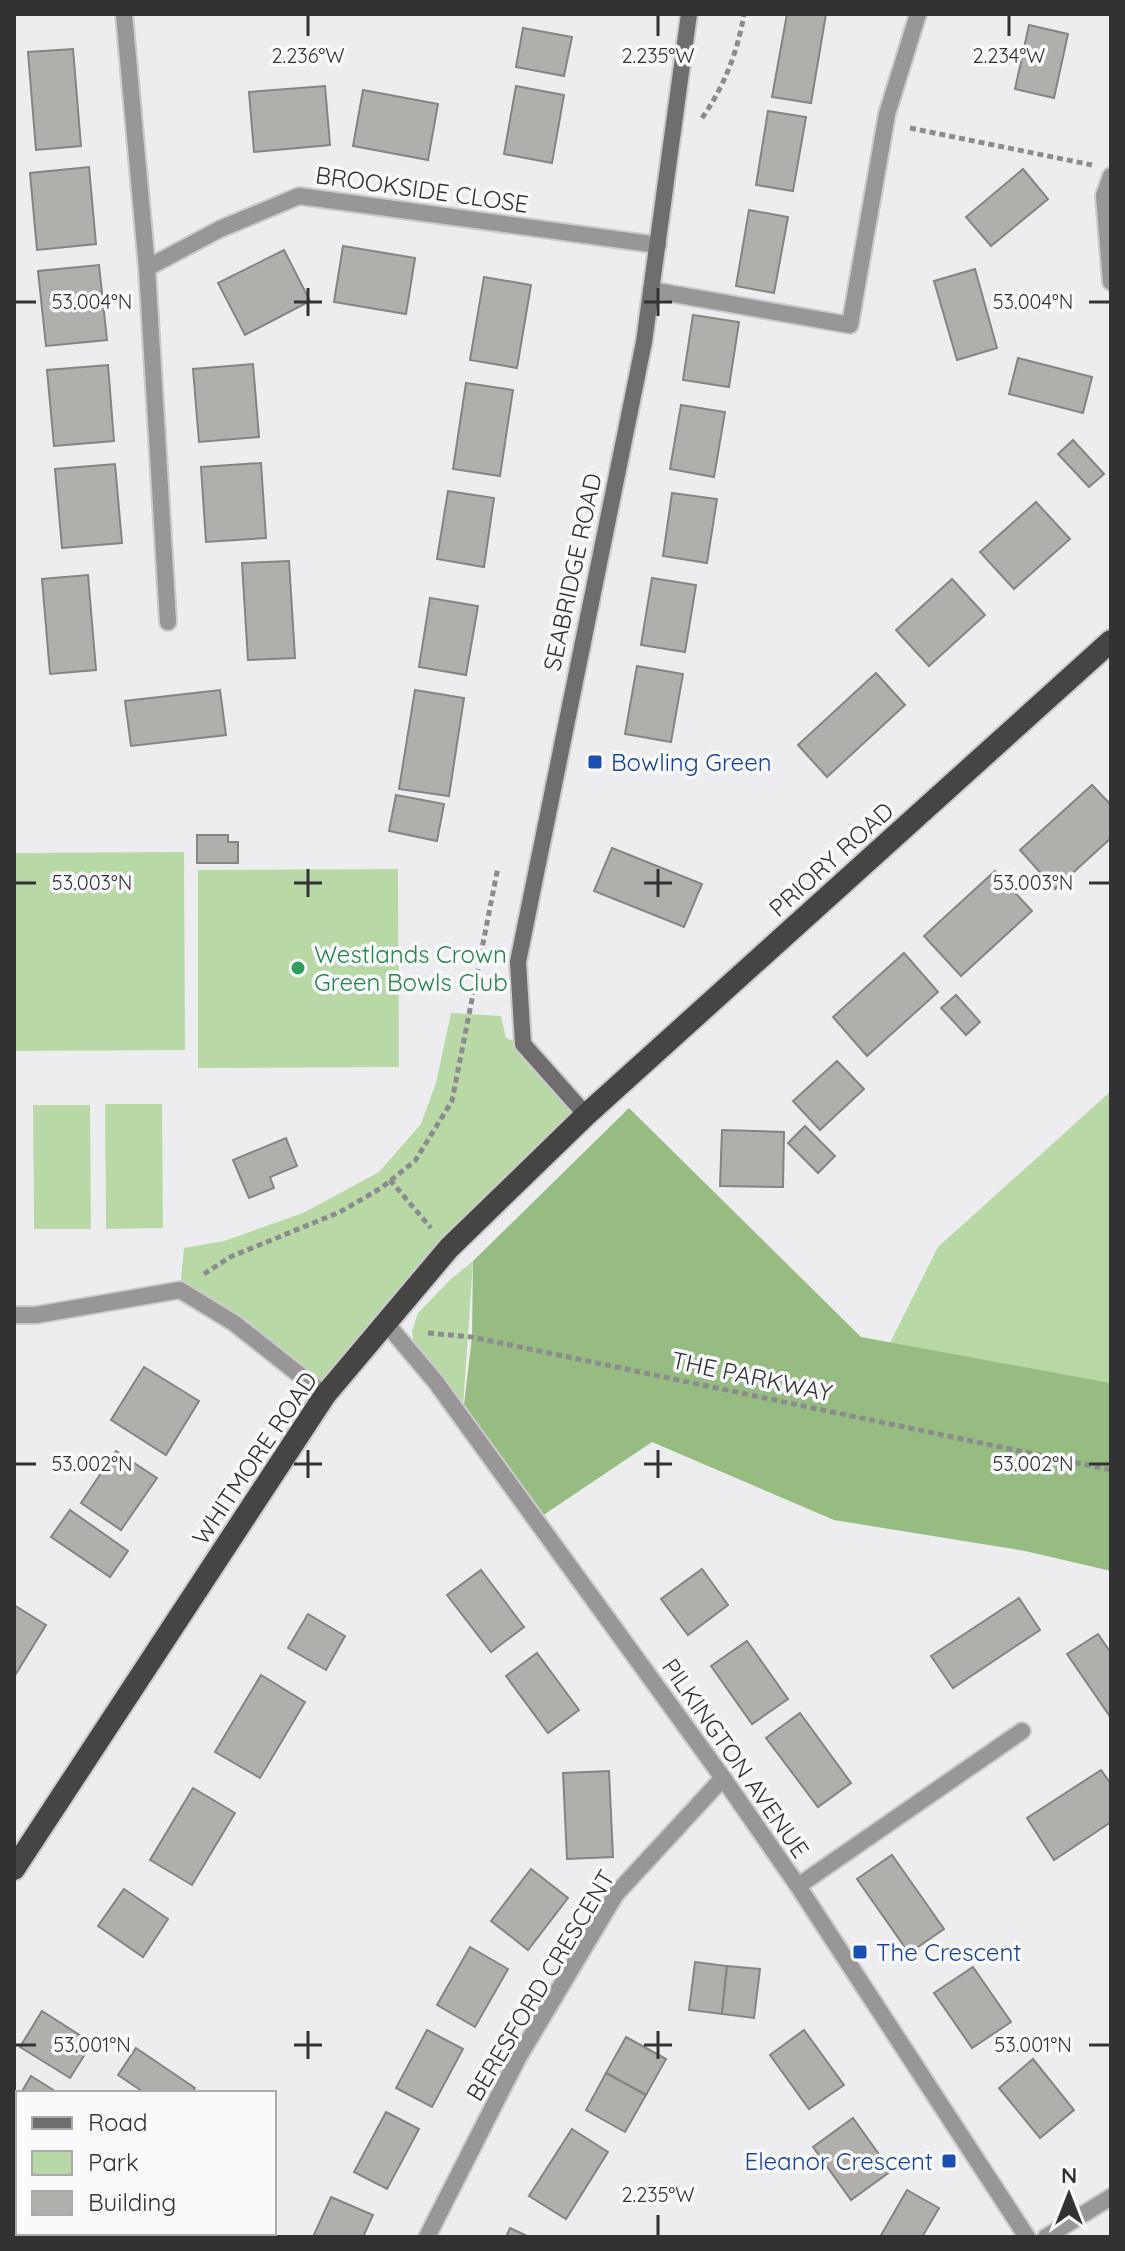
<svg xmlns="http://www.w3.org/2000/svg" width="1125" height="2251" font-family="Quicksand,sans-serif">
<rect width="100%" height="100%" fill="#ededf0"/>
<g fill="#b8d9a6">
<path d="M184 852 185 1050 14 1051V853Z"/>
<path d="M398 869 399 1067 198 1068V870Z"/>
<path d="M451 1013 501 1016 506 1038 523 1044 586 1115 325 1395 180 1290 184 1248 224 1241 303 1213 379 1172 421 1124 436 1083Z"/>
<path d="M1111 1091V1383L890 1343 938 1247Z"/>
<path d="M105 1104H162L163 1228 106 1229Z"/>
<path d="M33 1105H90L91 1229H34Z"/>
<path d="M473 1261 462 1422 414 1348 412 1331 418 1313 451 1279Z"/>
</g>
<path fill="#96bc81" d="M629 1108 861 1337 1111 1383V1571L1025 1551 834 1520 652 1442 536 1520 462 1422 472 1337 473 1261Z"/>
<g fill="#b1afac" stroke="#868481" stroke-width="2">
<path d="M787 14H826L811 103 772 97Z"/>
<path d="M1029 25 1068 34 1054 98 1015 89Z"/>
<path d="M523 28 572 37 564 76 516 67Z"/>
<path d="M73 49 81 146 36 150 28 52Z"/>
<path d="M325 86 330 145 254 152 249 92Z"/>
<path d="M516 86 564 95 552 163 504 154Z"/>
<path d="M363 90 438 104 428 160 353 146Z"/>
<path d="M768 111 806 117 793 191 756 185Z"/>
<path d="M89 167 96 244 37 250 30 173Z"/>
<path d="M1023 169 1048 199 991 246 966 217Z"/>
<path d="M749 210 788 217 774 293 736 286Z"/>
<path d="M343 246 415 258 406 314 334 302Z"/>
<path d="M284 250 310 301 245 335 218 283Z"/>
<path d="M99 265 107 340 46 346 38 271Z"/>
<path d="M975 269 997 348 957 360 934 281Z"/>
<path d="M484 277 531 285 517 368 470 360Z"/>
<path d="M693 315 739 322 729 387 683 380Z"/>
<path d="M1018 358 1092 377 1083 413 1009 394Z"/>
<path d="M253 364 259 437 199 442 193 369Z"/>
<path d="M108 365 114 441 54 446 47 370Z"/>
<path d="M466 383 513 390 500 476 453 469Z"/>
<path d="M681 405 725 412 714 477 670 469Z"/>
<path d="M1073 440 1104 474 1089 487 1058 454Z"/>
<path d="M261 463 266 538 206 542 201 467Z"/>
<path d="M115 464 122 543 62 548 55 469Z"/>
<path d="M448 491 494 498 484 567 437 559Z"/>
<path d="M672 493 717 499 707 563 663 556Z"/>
<path d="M1036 502 1070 539 1014 589 980 552Z"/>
<path d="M289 561 295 658 248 660 242 563Z"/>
<path d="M88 575 96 670 50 674 42 579Z"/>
<path d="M652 578 696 585 685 652 641 645Z"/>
<path d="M952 579 985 615 929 666 896 630Z"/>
<path d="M430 598 478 606 466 675 419 667Z"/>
<path d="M637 666 683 674 671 742 625 734Z"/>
<path d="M876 673 905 705 827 777 798 745Z"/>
<path d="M220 690 226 735 131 746 125 701Z"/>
<path d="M415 690 464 698 449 796 399 789Z"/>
<path d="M1092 785 1111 805V838L1055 889 1020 850Z"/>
<path d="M396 795 444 804 437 841 389 831Z"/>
<path d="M197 835H228V842H238V863H197Z"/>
<path d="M612 848 702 884 684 927 594 891Z"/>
<path d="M995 871 1032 911 961 976 924 936Z"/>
<path d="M904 953 938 992 867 1056 833 1017Z"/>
<path d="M956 995 980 1022 966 1035 941 1008Z"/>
<path d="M837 1061 864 1089 820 1130 793 1101Z"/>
<path d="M805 1126 835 1156 818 1173 788 1143Z"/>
<path d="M722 1130 784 1132 783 1187 720 1186Z"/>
<path d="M286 1138 297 1166 270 1177 274 1188 249 1198 233 1160Z"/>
<path d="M144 1367 199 1401 166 1455 111 1420Z"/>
<path d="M116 1451 157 1478 121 1530 81 1503Z"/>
<path d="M70 1510 128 1551 110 1577 51 1537Z"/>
<path d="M702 1569 728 1605 688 1635 661 1599Z"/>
<path d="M481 1570 524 1627 491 1652 447 1595Z"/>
<path d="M1019 1598 1040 1630 953 1688 931 1656Z"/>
<path d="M14 1605 46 1625 14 1677Z"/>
<path d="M308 1614 345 1636 326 1670 288 1648Z"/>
<path d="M1098 1634 1111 1653V1718L1067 1654Z"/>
<path d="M747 1641 788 1699 752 1724 711 1666Z"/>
<path d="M537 1653 579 1710 548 1733 506 1676Z"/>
<path d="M261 1675 305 1702 260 1778 215 1752Z"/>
<path d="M800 1713 851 1783 818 1807 766 1738Z"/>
<path d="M1101 1770 1111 1784V1822L1054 1860 1027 1818Z"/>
<path d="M609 1771 613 1857 567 1859 563 1773Z"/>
<path d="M193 1788 235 1813 192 1885 150 1860Z"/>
<path d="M892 1855 944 1929 909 1953 857 1879Z"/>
<path d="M531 1869 568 1898 528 1950 491 1921Z"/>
<path d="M124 1889 168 1919 143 1957 98 1926Z"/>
<path d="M470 1947 508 1969 475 2027 437 2005Z"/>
<path d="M695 1962 727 1966 722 2014 689 2010Z"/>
<path d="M727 1966 760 1969 754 2018 722 2014Z"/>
<path d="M973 1967 1011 2022 972 2048 934 1993Z"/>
<path d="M42 2011 92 2043 70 2078 20 2047Z"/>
<path d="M427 2030 463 2049 432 2107 396 2088Z"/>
<path d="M804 2030 844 2085 809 2109 770 2055Z"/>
<path d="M626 2037 666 2059 646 2095 606 2073Z"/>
<path d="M136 2048 195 2088 192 2093H145L118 2075Z"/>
<path d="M1033 2059 1074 2110 1040 2138 999 2088Z"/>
<path d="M606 2073 646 2095 625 2132 586 2110Z"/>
<path d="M31 2076 58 2093H21Z"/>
<path d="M18 2097V2134L14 2131V2103Z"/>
<path d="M386 2112 419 2129 387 2189 354 2172Z"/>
<path d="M853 2118 891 2171 851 2200 813 2147Z"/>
<path d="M572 2129 608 2152 566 2219 529 2196Z"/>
<path d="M907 2190 939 2208 922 2237H880Z"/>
<path d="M331 2197 373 2215 363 2237H313Z"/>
<path d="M510 2228 529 2237H506Z"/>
</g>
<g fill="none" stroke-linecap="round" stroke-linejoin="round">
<g stroke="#cbcbce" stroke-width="20">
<path id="service" d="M651 290 850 325 887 114 918 14"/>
</g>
<g stroke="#cbcbce" stroke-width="20">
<g id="minor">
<path d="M124 14 147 268 168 622"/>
<path d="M1111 176 1104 196 1111 282"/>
<path d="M147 268 220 229 299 196 658 245"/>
<path d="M14 1315H36L180 1290 234 1323 325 1395"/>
<path d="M385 1322 435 1381 723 1778 798 1886 1027 2237"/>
<path d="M798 1886 1022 1731"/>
<path d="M427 2237 518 2058 616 1894 723 1778"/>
<path d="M1046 2237 1111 2197"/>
</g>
</g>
<g stroke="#cbcbce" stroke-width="20">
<path id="secondary" d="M586 1115 523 1044 518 962 644 342 689 14"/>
</g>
<g stroke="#cbcbce" stroke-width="26">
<path id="trunk" d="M14 1869 325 1395 449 1248 586 1115 1111 641"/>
</g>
<g stroke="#8c8c8f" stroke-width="5" stroke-dasharray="6 4" stroke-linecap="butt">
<path d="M702 118C724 87 738 51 744 14"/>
<path d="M910 128 1092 165"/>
<path d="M390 1180 431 1228"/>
<path d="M204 1274 230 1257 340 1212 381 1188 415 1161 452 1101 498 867"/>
<path d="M428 1333 472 1337 1111 1470"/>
</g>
<use href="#service" stroke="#989696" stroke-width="16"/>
<use href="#minor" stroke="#989696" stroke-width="16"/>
<use href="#secondary" stroke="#6f6d6d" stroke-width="16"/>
<use href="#trunk" stroke="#474444" stroke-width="22"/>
</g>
<path fill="none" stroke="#323234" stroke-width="3" d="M308 16V36M658 16V36M1009 16V36M308 288V316M658 288V316M16 302H36M294 302H322M644 302H672M1089 302H1109M308 869V897M658 869V897M16 883H36M294 883H322M644 883H672M1089 883H1109M308 1450V1478M658 1450V1478M16 1464H36M294 1464H322M644 1464H672M1089 1464H1109M308 2031V2059M658 2031V2059M16 2045H36M294 2045H322M644 2045H672M1089 2045H1109M658 2215V2235"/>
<g fill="#1a4fb4" stroke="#fafafd" stroke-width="3">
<rect x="587" y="754" width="16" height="16" rx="4"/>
<rect x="852" y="1944" width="16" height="16" rx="4"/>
<rect x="941" y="2153" width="16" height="16" rx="4"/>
</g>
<circle fill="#2e9e5b" stroke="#fafafd" stroke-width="3" cx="298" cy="968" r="8"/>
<g text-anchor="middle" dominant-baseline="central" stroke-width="7" stroke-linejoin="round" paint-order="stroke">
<g font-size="24" fill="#323234" stroke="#fafafd">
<text transform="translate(422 189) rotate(8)">BROOKSIDE CLOSE</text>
<text transform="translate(572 572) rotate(-78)">SEABRIDGE ROAD</text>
<text transform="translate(831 859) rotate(-42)">PRIORY ROAD</text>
<text transform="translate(752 1376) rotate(12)">THE PARKWAY</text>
<text transform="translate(254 1458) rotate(-56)">WHITMORE ROAD</text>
<text transform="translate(736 1758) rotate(55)">PILKINGTON AVENUE</text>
<text transform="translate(540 1985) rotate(-59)">BERESFORD CRESCENT</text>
</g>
<g font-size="24" fill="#164399" stroke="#fafafd" text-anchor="start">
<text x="611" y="762">Bowling Green</text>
<text x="876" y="1952">The Crescent</text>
<text x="933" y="2161" text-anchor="end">Eleanor Crescent</text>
</g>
<g font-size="24" fill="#27864d" stroke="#fafafd" text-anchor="start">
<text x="314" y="954">Westlands Crown<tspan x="314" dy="28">Green Bowls Club</tspan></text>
</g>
</g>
<g font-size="20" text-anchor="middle" fill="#323234" stroke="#fafafd" stroke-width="7" stroke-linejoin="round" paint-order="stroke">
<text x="308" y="63">2.236°W</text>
<text x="658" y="63">2.235°W</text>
<text x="1009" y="63">2.234°W</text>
<text x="92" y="309">53.004°N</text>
<text x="1033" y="309">53.004°N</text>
<text x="92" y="890">53.003°N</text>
<text x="1033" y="890">53.003°N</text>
<text x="92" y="1471">53.002°N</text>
<text x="1033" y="1471">53.002°N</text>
<text x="92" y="2052">53.001°N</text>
<text x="1033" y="2052">53.001°N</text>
<text x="658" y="2202">2.235°W</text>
</g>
<rect width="1125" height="2251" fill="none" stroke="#323234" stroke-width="32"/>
<rect x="16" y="2091" width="260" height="144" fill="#fafafd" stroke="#aaaaad" stroke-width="2"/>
<rect x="32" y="2117" width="40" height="12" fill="#6f6d6d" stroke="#aaaaad" stroke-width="2"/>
<text x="88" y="2131" font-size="24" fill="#323234">Road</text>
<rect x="32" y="2151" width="40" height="24" fill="#b8d9a6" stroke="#aaaaad" stroke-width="2"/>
<text x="88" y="2171" font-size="24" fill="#323234">Park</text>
<rect x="32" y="2191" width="40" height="24" fill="#b1afac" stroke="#aaaaad" stroke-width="2"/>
<text x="88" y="2211" font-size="24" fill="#323234">Building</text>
<g transform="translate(1069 2195)" stroke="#fafafd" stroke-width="6" paint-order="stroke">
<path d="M0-6L14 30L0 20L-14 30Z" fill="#323234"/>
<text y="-12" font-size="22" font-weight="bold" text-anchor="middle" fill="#323234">N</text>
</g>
</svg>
